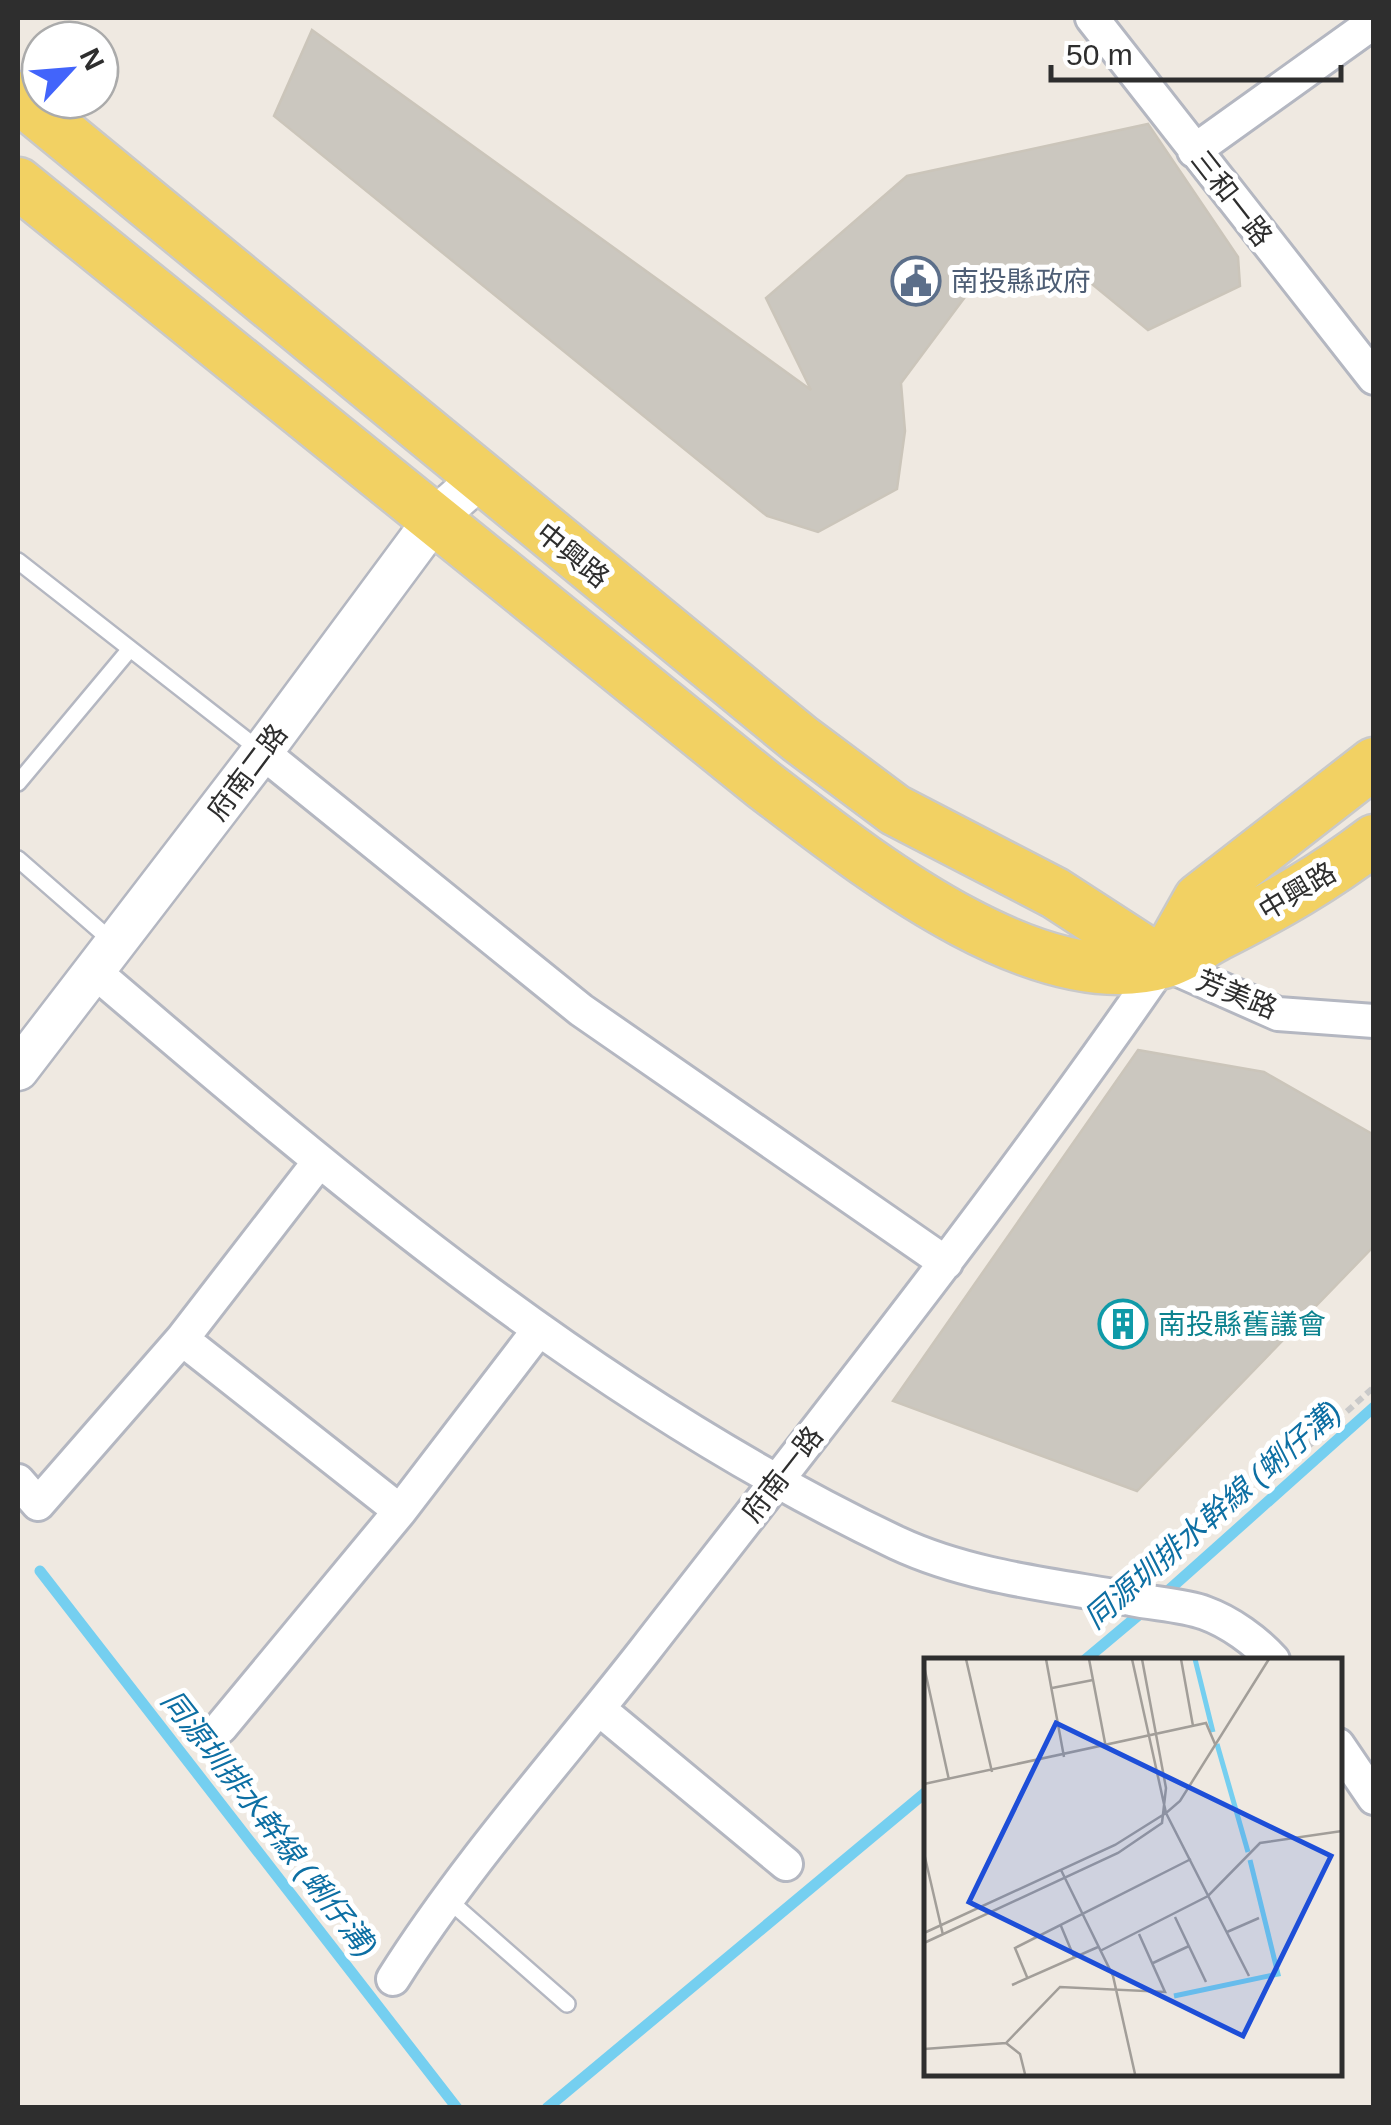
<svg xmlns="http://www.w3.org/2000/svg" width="1391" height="2125" font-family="Arial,'Noto Sans TC',sans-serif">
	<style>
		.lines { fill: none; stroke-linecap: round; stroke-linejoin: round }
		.stream { stroke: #75cff0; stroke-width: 11 }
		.building { fill: #cbc7bf; stroke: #cbc5ba; stroke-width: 2.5 }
		.service-casing { stroke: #b4b7c1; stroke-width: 20 }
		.minor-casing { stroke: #b4b7c1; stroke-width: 38 }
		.tertiary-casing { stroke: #b4b7c1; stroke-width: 45 }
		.primary-casing { stroke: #c9c9c9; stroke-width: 55 }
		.path { stroke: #c9c9c9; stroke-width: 6; stroke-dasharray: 8 5; stroke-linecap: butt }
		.service { stroke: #fff; stroke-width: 15 }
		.minor { stroke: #fff; stroke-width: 32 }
		.tertiary { stroke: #fff; stroke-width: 40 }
		.primary { stroke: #f2d163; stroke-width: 50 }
		.labels { text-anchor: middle; stroke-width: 10; stroke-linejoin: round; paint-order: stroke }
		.street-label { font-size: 28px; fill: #2e2e2e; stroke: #fff }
		.service-label { font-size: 28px; fill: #4e5e75; stroke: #fff; text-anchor: start }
		.culture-label { font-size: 28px; fill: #0d838f; stroke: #fff; text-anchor: start }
		.water-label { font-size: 30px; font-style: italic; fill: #0d6fa3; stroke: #fff }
		.inset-river { fill: none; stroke: #75cff0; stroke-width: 5 }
		.inset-road { fill: none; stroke: #a29e99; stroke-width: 2.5 }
		.view { fill: #1d4ed8; fill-opacity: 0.15; stroke: #1d4ed8; stroke-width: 5 }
		.inset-edge { fill: none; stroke: #2e2e2e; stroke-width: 5 }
	</style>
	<rect width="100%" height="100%" fill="#efe9e1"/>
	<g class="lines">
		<path class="stream" d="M 40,1571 L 457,2108
			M 1161,1597 L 1374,1407
			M 1085,1660 L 1147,1608
			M 547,2108 L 926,1792"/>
	</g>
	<path class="building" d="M 312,30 L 811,390 L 766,298 L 907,176 L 1148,124 L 1238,257 L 1240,286 L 1148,330 L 1081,275 L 968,293 L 901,383 L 905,431 L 897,489 L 818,532 L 767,516 L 274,116 Z
		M 1138,1050 L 1264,1072 L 1374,1135 L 1374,1246 L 1137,1491 L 893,1401 Z"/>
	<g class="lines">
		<g class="service-casing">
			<path id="service" d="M 18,561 L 262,752
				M 18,783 L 130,649
				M 18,859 L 113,942
				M 445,1897 L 567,2004"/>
		</g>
		<g class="minor-casing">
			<path id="minor" d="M 1092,18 L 1374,378
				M 1194,151 L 1374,22
				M 262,752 L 581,1010 L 946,1263
				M 95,972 C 345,1186 598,1401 897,1543 C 970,1577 1053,1585 1131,1599 C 1155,1604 1183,1605 1205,1613 C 1230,1622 1256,1641 1273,1660
				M 182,1339 L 400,1511
				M 18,1481 L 38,1504 L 182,1339 L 318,1163
				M 599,1709 L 786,1864
				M 221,1727 L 400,1511 L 537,1332
				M 1338,1745 L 1374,1798
				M 393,1979 C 467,1862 560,1759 645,1650 C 821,1424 1000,1199 1163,963 L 1278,1014 L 1374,1021"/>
		</g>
		<g class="tertiary-casing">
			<path id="tertiary" d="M 18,1070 L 262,752 L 436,517 L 479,479"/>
		</g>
		<g class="primary-casing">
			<path id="primary" d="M 18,97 L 800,739 L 895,810 L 1055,893 L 1163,963
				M 18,183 L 764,785 C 860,858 1035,1000 1163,963 C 1181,958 1201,944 1218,935 C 1275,906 1323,879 1374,840
				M 1163,963 L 1199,899 L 1374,763"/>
		</g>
		<path class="path" d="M 1231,1516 L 1374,1387"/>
		<use href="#service" class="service"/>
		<use href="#minor" class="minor"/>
		<use href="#tertiary" class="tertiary"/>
		<use href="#primary" class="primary"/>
	</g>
	<defs>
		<g id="civic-ring" transform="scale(2.5)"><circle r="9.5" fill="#fff" stroke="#5c6f8a" stroke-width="1.5"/><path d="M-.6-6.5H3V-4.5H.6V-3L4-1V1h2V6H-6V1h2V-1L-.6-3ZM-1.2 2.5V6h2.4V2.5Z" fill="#5c6f8a"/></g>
		<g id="building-ring" transform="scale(2.5)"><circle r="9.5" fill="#fff" stroke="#0f9aa8" stroke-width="1.5"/><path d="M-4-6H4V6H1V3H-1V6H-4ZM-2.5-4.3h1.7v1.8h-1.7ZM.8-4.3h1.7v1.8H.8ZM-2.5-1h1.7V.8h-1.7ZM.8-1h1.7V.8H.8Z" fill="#0f9aa8"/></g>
	</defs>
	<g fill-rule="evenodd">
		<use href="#civic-ring" x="916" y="281"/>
		<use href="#building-ring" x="1123" y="1324"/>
	</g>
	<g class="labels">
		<g class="street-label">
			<text transform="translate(1232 198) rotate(52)" y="10">三和一路</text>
			<text transform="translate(573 555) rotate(39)" y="10">中興路</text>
			<text transform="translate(247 772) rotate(-53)" y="10">府南二路</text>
			<text transform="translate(1297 891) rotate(-31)" y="10">中興路</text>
			<text transform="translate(1237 994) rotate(22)" y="10">芳美路</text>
			<text transform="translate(782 1474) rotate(-52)" y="10">府南一路</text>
		</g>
		<g class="service-label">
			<text x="951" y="291">南投縣政府</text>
		</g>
		<g class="culture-label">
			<text x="1158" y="1334">南投縣舊議會</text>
		</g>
		<g class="water-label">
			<text transform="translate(1213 1515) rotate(-41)" y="10">同源圳排水幹線 (蜊仔溝)</text>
			<text transform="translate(269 1824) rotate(52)" y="10">同源圳排水幹線 (蜊仔溝)</text>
		</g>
	</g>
	<g transform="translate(924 1658)">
		<rect width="418" height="418" fill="#efe9e1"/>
		<path class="inset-river" d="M 271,1 L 289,74M 293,86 L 324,194M 250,338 L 354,316 L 326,202"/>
		<path class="inset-road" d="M 42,1 L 68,114M 122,1 L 140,99M 165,1 L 182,90M 208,1 L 242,155M 257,1 L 269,68M 0,8 L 25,122M 128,30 L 169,22M 0,126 L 282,65 L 291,86M 0,195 L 19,277M 137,212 L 189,318 L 211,416M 251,259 L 282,324M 137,268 L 150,299M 303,274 L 335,260M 0,275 L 191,187 L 242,155M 0,285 L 194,195 L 238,165 L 242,130 L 218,1M 176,293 L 284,238 L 336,185 L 418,173M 229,305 L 265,288M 325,318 L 242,155 L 256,143 L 345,1M 103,319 L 91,290 L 267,201M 88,327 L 174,289M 82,385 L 96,396 L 101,416M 0,391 L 82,385 L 136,329 L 241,334 L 215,276"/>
		<path class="view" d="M 132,65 L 407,198 L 319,378 L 45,244 Z"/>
		<rect width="418" height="418" class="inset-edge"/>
	</g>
	<rect width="1391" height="2125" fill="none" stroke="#2e2e2e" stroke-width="40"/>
	<g transform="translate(70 70) rotate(64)"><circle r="48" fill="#ffffff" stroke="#ababab" stroke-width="2.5"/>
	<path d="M0-8L18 38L0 25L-18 38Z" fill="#4264fb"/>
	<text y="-15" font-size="28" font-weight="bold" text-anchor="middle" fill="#2e2e2e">N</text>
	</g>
	<path d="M1051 65v15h290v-15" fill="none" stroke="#2e2e2e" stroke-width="5"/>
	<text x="1066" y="65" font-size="30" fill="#2e2e2e" stroke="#ffffff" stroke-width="8" paint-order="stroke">50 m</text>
</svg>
